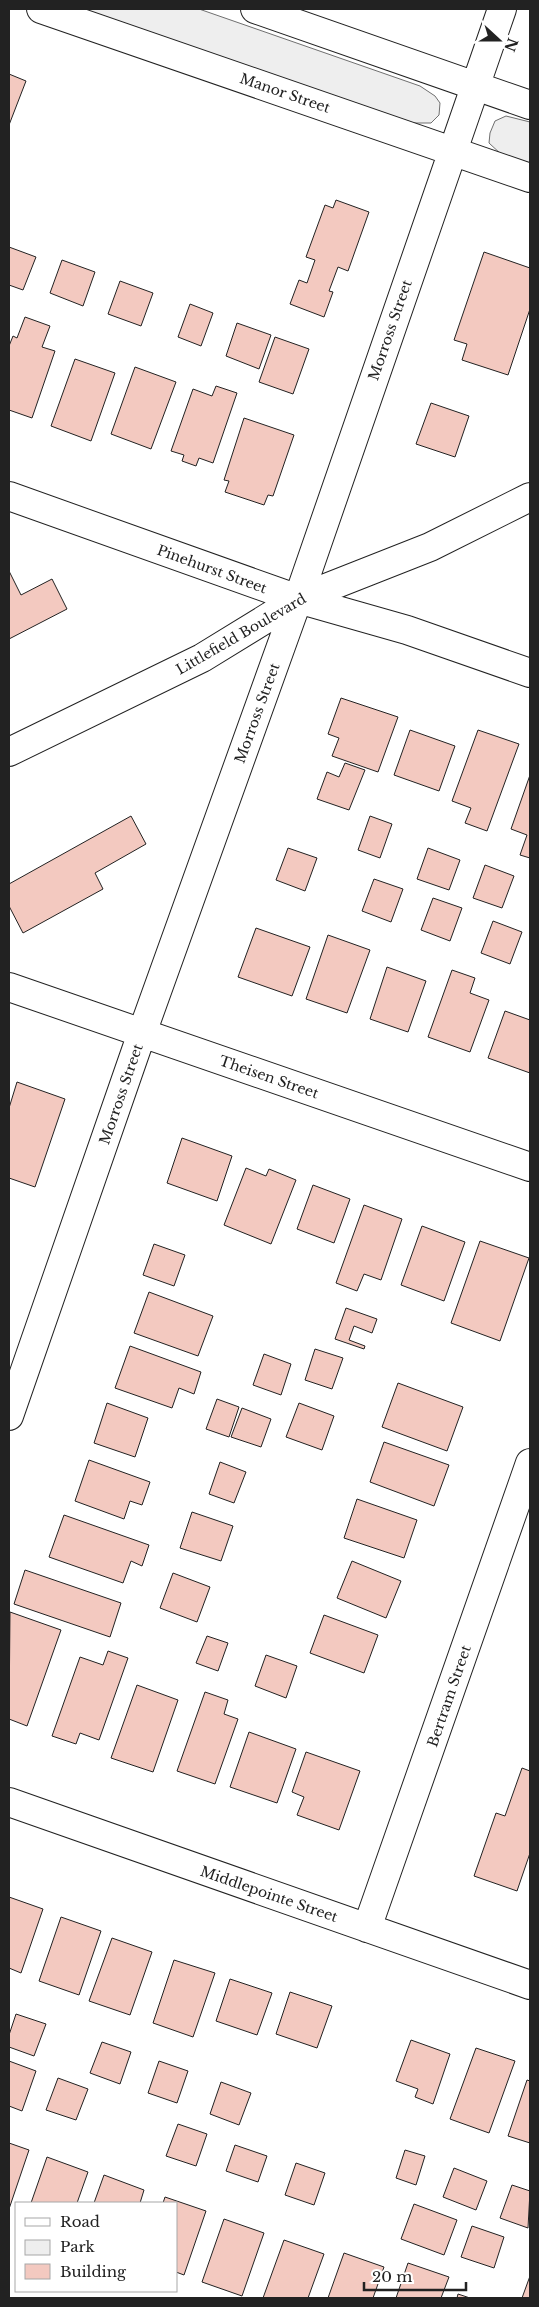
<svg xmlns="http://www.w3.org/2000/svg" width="539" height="2307" font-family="'Libre Baskerville',serif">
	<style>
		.green { fill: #eee; stroke: #6f6f6f }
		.building { fill: #f3c9c0; stroke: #222 }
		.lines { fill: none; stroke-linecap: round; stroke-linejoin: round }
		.minor-casing { stroke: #222; stroke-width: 30 }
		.minor { stroke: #fff; stroke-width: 28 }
		.labels { text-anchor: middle; stroke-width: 4; stroke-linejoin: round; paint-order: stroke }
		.street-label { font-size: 14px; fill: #222; stroke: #fff }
	</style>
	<rect width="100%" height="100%" fill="#fff"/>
	<path class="green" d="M 82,9 L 199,9 L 420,86 L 435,96 L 440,103 L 439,115 L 431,123 L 410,123 Z
		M 506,116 L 530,122 L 530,164 L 502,155 L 489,143 L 490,133 L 495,121 Z"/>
	<path class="building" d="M 9,74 L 26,81 L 9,125 Z
		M 336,200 L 369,212 L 348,271 L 338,267 L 329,291 L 333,292 L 324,317 L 290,304 L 299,280 L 307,283 L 315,260 L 306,257 L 325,205 L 333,208 Z
		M 9,247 L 36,257 L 23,290 L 9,285 Z
		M 484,252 L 530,268 L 530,309 L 508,375 L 462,360 L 467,344 L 454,340 Z
		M 62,260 L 95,272 L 83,306 L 50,293 Z
		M 120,281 L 153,293 L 141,326 L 108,314 Z
		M 190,304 L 213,313 L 201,346 L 178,337 Z
		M 25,317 L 50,326 L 42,347 L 55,351 L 32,418 L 9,410 L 9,346 L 13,336 L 17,338 Z
		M 237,323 L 271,335 L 259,369 L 226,356 Z
		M 275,337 L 309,349 L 293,394 L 259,382 Z
		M 75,359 L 115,373 L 91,441 L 51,426 Z
		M 135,367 L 176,382 L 151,449 L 111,434 Z
		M 216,386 L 237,393 L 213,463 L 199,458 L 196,466 L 182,461 L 184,455 L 171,451 L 193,389 L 212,396 Z
		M 431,403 L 469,416 L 455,457 L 416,444 Z
		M 244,418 L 294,435 L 273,496 L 268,495 L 264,505 L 225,492 L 229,481 L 224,480 Z
		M 9,571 L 21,595 L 52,579 L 67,609 L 9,639 Z
		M 341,698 L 398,717 L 378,772 L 332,756 L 339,738 L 328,734 Z
		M 410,730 L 455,746 L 439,791 L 394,775 Z
		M 478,730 L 519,744 L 487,831 L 465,823 L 471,808 L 452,801 Z
		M 345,763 L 365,770 L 349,810 L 317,799 L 327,772 L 339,777 Z
		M 530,775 L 530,858 L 520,855 L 527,835 L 511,829 Z
		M 131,816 L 146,844 L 95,873 L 103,889 L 23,933 L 9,906 L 9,884 Z
		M 370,816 L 392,824 L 380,858 L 358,850 Z
		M 288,848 L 317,858 L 305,891 L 276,880 Z
		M 428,848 L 460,860 L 449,890 L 417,879 Z
		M 485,865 L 514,876 L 502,908 L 473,898 Z
		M 374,879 L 403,889 L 391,922 L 362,911 Z
		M 433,898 L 462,908 L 450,941 L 421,930 Z
		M 493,921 L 522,932 L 510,964 L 481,953 Z
		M 256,928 L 310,947 L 292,996 L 238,977 Z
		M 328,935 L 370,950 L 347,1013 L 306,999 Z
		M 387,967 L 426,981 L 408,1032 L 370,1019 Z
		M 452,970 L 475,978 L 470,993 L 489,1000 L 470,1052 L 428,1037 Z
		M 505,1011 L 530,1020 L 530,1073 L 488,1058 Z
		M 17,1082 L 65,1099 L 35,1187 L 9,1178 L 9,1108 Z
		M 182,1138 L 232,1156 L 217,1201 L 167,1183 Z
		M 246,1168 L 266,1176 L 269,1169 L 296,1180 L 271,1244 L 224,1225 Z
		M 313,1185 L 350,1199 L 334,1243 L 297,1229 Z
		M 364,1205 L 402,1219 L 381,1280 L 364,1274 L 357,1291 L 336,1283 Z
		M 422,1226 L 465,1242 L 444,1301 L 401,1285 Z
		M 480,1241 L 529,1258 L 500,1341 L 451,1323 Z
		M 154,1244 L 185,1255 L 174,1286 L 143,1275 Z
		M 149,1292 L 213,1316 L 198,1356 L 134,1333 Z
		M 346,1308 L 377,1319 L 372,1333 L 354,1326 L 349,1340 L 365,1346 L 364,1349 L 335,1339 Z
		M 130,1346 L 201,1372 L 194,1394 L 179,1388 L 172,1408 L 115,1388 Z
		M 315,1349 L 343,1358 L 332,1389 L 305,1380 Z
		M 264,1354 L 291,1364 L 281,1395 L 253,1385 Z
		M 398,1383 L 463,1407 L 447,1451 L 382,1427 Z
		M 217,1399 L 239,1407 L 229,1437 L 206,1429 Z
		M 107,1403 L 148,1418 L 135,1457 L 94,1443 Z
		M 299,1403 L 334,1416 L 322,1450 L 286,1437 Z
		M 242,1408 L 271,1419 L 261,1447 L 231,1437 Z
		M 384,1442 L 449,1465 L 434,1506 L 370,1482 Z
		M 89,1460 L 150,1482 L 142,1505 L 130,1501 L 124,1519 L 75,1501 Z
		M 220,1462 L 246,1472 L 234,1503 L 209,1494 Z
		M 357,1499 L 417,1520 L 404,1558 L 344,1538 Z
		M 192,1512 L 233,1526 L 221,1561 L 180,1548 Z
		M 64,1515 L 149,1545 L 142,1566 L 131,1561 L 123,1583 L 49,1557 Z
		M 352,1561 L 401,1581 L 386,1618 L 337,1598 Z
		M 25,1570 L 121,1603 L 110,1637 L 14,1604 Z
		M 173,1573 L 210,1587 L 197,1622 L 160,1608 Z
		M 10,1612 L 61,1630 L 27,1726 L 9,1719 Z
		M 324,1615 L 378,1635 L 364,1673 L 310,1653 Z
		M 207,1636 L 228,1643 L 218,1671 L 196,1663 Z
		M 108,1651 L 128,1658 L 99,1740 L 80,1733 L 76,1744 L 52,1736 L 80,1657 L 103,1665 Z
		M 266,1655 L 297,1666 L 286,1698 L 255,1686 Z
		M 137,1685 L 178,1700 L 153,1772 L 111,1758 Z
		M 205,1692 L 228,1700 L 224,1714 L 238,1719 L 215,1784 L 177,1771 Z
		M 249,1732 L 296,1749 L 277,1803 L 230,1787 Z
		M 306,1752 L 360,1771 L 339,1830 L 297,1815 L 304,1797 L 292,1792 Z
		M 522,1768 L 530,1771 L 530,1853 L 517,1891 L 474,1876 L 496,1813 L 505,1816 Z
		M 9,1897 L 43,1909 L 21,1973 L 9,1968 Z
		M 61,1917 L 101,1931 L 79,1995 L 39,1981 Z
		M 112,1938 L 152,1952 L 130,2015 L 89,2001 Z
		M 174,1960 L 215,1973 L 193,2037 L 153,2023 Z
		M 230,1979 L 272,1993 L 257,2035 L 216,2021 Z
		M 290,1992 L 332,2006 L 317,2048 L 276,2034 Z
		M 16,2014 L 46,2024 L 34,2056 L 9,2047 L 9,2035 Z
		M 411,2040 L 450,2054 L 433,2104 L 415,2097 L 418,2089 L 396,2081 Z
		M 102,2042 L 131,2052 L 120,2084 L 90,2073 Z
		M 476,2048 L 515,2061 L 489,2133 L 450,2119 Z
		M 9,2061 L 36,2071 L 22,2111 L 9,2106 Z
		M 159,2061 L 188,2071 L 177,2103 L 148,2093 Z
		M 58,2078 L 88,2089 L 76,2120 L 46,2110 Z
		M 527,2080 L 530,2081 L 530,2143 L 508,2136 Z
		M 221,2082 L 251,2093 L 239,2125 L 210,2114 Z
		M 178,2124 L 207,2134 L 196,2166 L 166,2156 Z
		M 9,2143 L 29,2150 L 9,2209 Z
		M 235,2145 L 267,2156 L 258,2182 L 226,2171 Z
		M 405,2150 L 425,2156 L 416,2185 L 396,2178 Z
		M 47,2157 L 88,2172 L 77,2203 L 31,2203 Z
		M 296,2163 L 325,2173 L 314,2205 L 285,2195 Z
		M 454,2168 L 487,2181 L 476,2210 L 443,2197 Z
		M 104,2175 L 144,2190 L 140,2203 L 94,2203 Z
		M 512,2185 L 530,2191 L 528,2228 L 500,2218 Z
		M 165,2197 L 206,2211 L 184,2275 L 176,2272 L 176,2203 L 163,2203 Z
		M 414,2204 L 457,2220 L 444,2255 L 401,2239 Z
		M 224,2219 L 264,2233 L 242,2296 L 202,2282 Z
		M 472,2226 L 504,2237 L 494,2268 L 461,2257 Z
		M 284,2240 L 324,2254 L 308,2298 L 263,2298 Z
		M 344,2253 L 384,2267 L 373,2298 L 328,2298 Z
		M 408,2263 L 449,2277 L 441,2298 L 396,2298 Z
		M 530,2276 L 530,2298 L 522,2298 Z
		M 458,2294 L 470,2298 L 457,2298 Z"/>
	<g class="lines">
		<g class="minor-casing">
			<path id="minor" d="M 41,9 L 530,178
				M 255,9 L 530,105
				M 9,496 L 298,599 L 407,630 L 530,673
				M 9,752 L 202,658 L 298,599 L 430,547 L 530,497
				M 9,987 L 530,1167
				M 9,1416 L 142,1033 L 298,599 L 502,9
				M 9,1802 L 530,1985
				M 367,1928 L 530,1463"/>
		</g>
		<use href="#minor" class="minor"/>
	</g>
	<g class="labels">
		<g class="street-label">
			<text transform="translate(285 93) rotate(19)" y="5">Manor Street</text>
			<text transform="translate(390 330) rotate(-71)" y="5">Morross Street</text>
			<text transform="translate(212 569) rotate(20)" y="5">Pinehurst Street</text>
			<text transform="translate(241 634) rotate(-30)" y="5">Littlefield Boulevard</text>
			<text transform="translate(257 713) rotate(-70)" y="5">Morross Street</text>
			<text transform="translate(269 1077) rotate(19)" y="5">Theisen Street</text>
			<text transform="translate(121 1094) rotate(-71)" y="5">Morross Street</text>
			<text transform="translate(449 1696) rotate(-71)" y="5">Bertram Street</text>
			<text transform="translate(269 1894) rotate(19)" y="5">Middlepointe Street</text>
		</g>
	</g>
	<rect width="539" height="2307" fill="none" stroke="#222222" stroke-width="20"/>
	<rect x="15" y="2202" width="162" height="90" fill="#ffffff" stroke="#a7a7a7"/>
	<rect x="25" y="2218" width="25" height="8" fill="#ffffff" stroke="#a7a7a7"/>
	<text x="60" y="2227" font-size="15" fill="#222222">Road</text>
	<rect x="25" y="2240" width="25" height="15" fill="#eeeeee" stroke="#a7a7a7"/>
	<text x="60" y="2252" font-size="15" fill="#222222">Park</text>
	<rect x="25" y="2264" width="25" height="15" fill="#f3c9c0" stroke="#a7a7a7"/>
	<text x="60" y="2277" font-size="15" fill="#222222">Building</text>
	<g transform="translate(499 40) rotate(111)" stroke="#ffffff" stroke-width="4" paint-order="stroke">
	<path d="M0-4L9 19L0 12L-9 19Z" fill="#222222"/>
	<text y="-8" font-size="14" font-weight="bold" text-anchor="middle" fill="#222222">N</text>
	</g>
	<path d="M364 2282v8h102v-8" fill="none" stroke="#222222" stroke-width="2.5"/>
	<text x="372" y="2282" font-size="15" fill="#222222" stroke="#ffffff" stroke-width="4" paint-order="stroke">20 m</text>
</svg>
